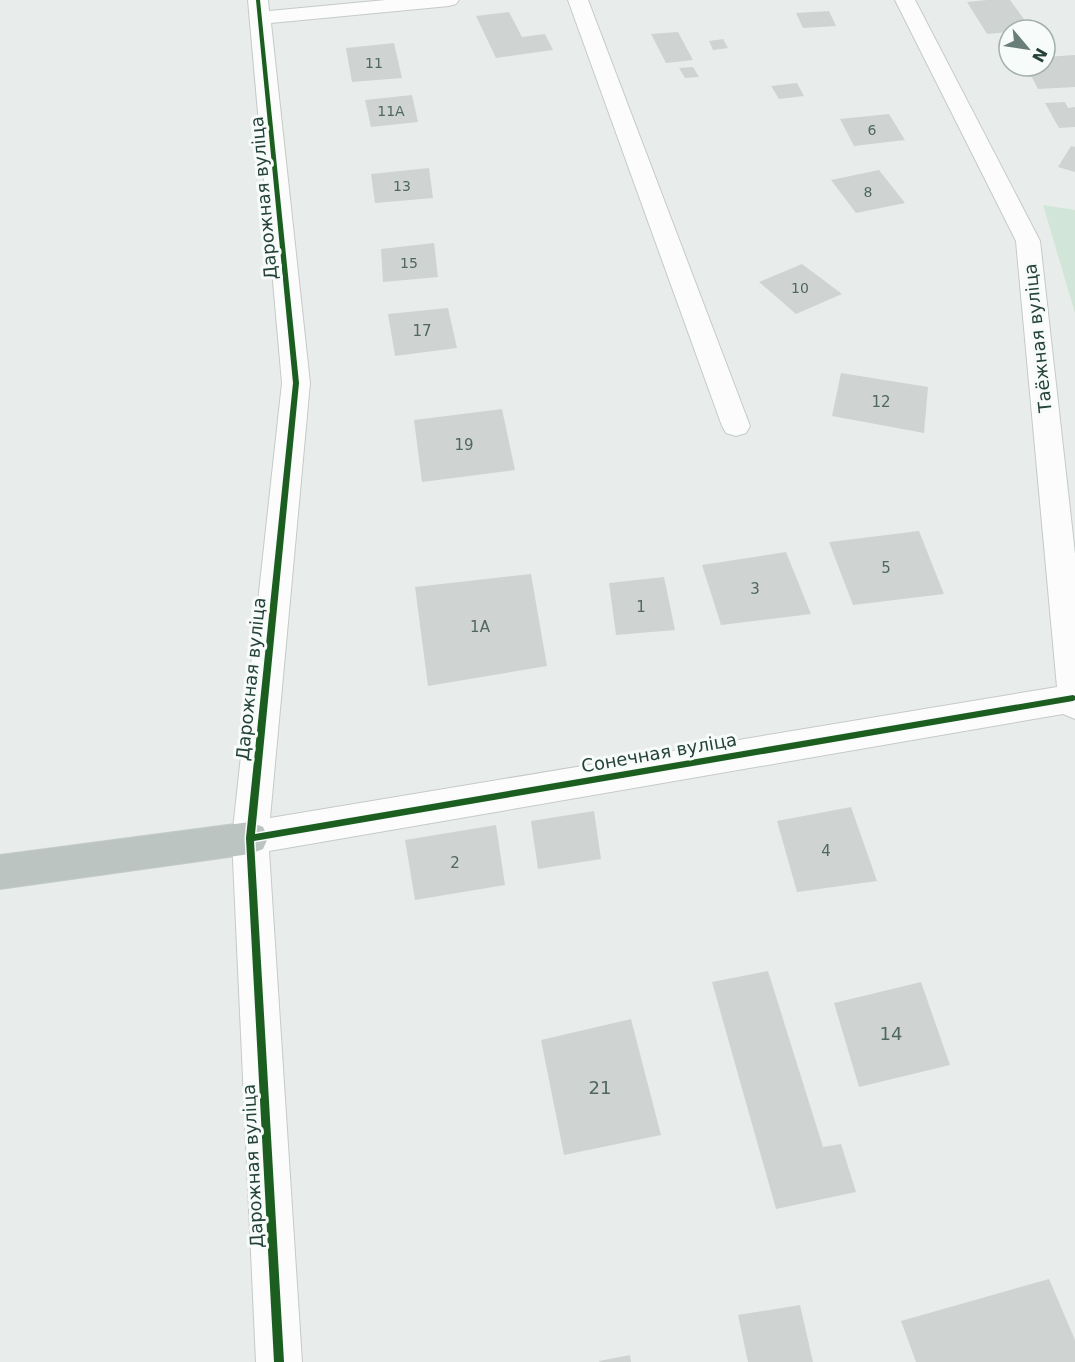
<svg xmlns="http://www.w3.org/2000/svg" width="1075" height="1362" font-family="'DejaVu Sans',sans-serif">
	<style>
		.green { fill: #d1e6d8 }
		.building { fill: #cfd4d2 }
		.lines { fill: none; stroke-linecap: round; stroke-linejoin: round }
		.minor-casing { stroke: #c5cac8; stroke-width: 2 }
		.highway-casing { stroke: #c3ccc9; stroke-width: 2 }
		.minor { fill: #fcfcfc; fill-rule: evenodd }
		.highway { fill: #bcc4c2; fill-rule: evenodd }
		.cycleway-casing { stroke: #f7fbf9; stroke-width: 3 }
		.cycleway { fill: #1b5e20; fill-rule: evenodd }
		.labels { text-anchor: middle; stroke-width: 6; stroke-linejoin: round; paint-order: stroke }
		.far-number-label { font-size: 14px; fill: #506761 }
		.number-label { font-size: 15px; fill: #506761 }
		.street-label { font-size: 18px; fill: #24423a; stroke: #f7fbf9 }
		.near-number-label { font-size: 18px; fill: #506761 }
	</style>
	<rect width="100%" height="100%" fill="#e8edeb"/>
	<path class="green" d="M 1043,205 L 1075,210 L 1075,313 Z"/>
	<path class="building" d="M 987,0 L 1010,0 L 1032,30 L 1009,30 L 1009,32 L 987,34 L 967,2 Z
		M 829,11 L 836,26 L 803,28 L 796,13 Z
		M 509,12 L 522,37 L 545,34 L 553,50 L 496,58 L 476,16 Z
		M 678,32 L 693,60 L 666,63 L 651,34 Z
		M 723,39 L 728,48 L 713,50 L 709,41 Z
		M 394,43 L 402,78 L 352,82 L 346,48 Z
		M 1075,55 L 1075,87 L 1038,89 L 1026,66 L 1045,66 L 1045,57 Z
		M 693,67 L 699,77 L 685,78 L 679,68 Z
		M 797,83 L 804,96 L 779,99 L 771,86 Z
		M 412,95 L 418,122 L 371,127 L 365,100 Z
		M 1065,102 L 1068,108 L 1075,107 L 1075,127 L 1059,128 L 1045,103 Z
		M 889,114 L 905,140 L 854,146 L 840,119 Z
		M 1071,146 L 1075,147 L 1075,172 L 1058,167 Z
		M 429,168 L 433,198 L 375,203 L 371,174 Z
		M 879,170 L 905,203 L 856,213 L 831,180 Z
		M 434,243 L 438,277 L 383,282 L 381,249 Z
		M 802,264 L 842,294 L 796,314 L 759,282 Z
		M 448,308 L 457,348 L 395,356 L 388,314 Z
		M 841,373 L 928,387 L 924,433 L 832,416 Z
		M 502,409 L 515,470 L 422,482 L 414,420 Z
		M 919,531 L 944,594 L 853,605 L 829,542 Z
		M 786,552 L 811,614 L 721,625 L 702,565 Z
		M 531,574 L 547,666 L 428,686 L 415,587 Z
		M 664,577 L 675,630 L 616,635 L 609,583 Z
		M 851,807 L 877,881 L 797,892 L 777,821 Z
		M 594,811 L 601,859 L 538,869 L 531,821 Z
		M 496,825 L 505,885 L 415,900 L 405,840 Z
		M 768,971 L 823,1147 L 841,1144 L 856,1192 L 776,1209 L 712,982 Z
		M 921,982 L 950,1065 L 859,1087 L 834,1003 Z
		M 631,1019 L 661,1135 L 564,1155 L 541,1040 Z
		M 1049,1279 L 1075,1340 L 1075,1362 L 916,1362 L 901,1321 Z
		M 800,1305 L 813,1362 L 748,1362 L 738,1315 Z
		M 630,1355 L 631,1362 L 600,1362 L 599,1361 Z"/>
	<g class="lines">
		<g class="minor-casing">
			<path id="minor" d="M 248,0 L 268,0 L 269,11 L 386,0 L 459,0 L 456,4 L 449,6 L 271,23 L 310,383 L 270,818 L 1057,687 L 1016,241 L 895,0 L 915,0 L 1040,241 L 1075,554 L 1075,719 L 1063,714 L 269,851 L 302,1362 L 256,1362 L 232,838 L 282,383 Z
				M 568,0 L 588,0 L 750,426 L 746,433 L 736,436 L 726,433 L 722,426 Z"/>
		</g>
		<g class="highway-casing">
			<path id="highway" d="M 250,822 L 263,827 L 268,838 L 263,849 L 250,854 L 0,889 L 0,855 Z"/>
		</g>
		<use href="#minor" class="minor"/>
		<use href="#highway" class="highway"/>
		<g class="cycleway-casing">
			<path id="cycleway" d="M 256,0 L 260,0 L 299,383 L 255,834 L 1073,695 L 1075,696 L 1075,700 L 1073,701 L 254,841 L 284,1362 L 274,1362 L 246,838 L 293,383 Z"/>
		</g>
		<use href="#cycleway" class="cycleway"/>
	</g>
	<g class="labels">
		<g class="far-number-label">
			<text x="374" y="68">11</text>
			<text x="391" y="116">11А</text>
			<text x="872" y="135">6</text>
			<text x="402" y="191">13</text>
			<text x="868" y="197">8</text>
			<text x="409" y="268">15</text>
			<text x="800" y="293">10</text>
		</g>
		<g class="number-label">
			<text x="422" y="336">17</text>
			<text x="881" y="407">12</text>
			<text x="464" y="450">19</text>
			<text x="886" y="573">5</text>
			<text x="755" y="594">3</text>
			<text x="641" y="612">1</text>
			<text x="480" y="632">1А</text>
			<text x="826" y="856">4</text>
			<text x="455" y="868">2</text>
		</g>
		<g class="street-label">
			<text transform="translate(264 198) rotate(-95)" y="6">Дарожная вуліца</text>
			<text transform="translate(1038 338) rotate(-96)" y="6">Таёжная вуліца</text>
			<text transform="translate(251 679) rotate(-84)" y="6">Дарожная вуліца</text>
			<text transform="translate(659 753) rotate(-10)" y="6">Сонечная вуліца</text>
			<text transform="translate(253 1166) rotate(-93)" y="6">Дарожная вуліца</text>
		</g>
		<g class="near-number-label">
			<text x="891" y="1040">14</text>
			<text x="600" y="1094">21</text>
		</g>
	</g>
	<g transform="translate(1027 48) rotate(119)"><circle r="28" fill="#f7fbf9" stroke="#a3b1ad" stroke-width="1.5"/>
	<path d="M0-4.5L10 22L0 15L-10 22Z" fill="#697e78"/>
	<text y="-9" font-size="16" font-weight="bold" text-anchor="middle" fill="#24423a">N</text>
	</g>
</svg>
